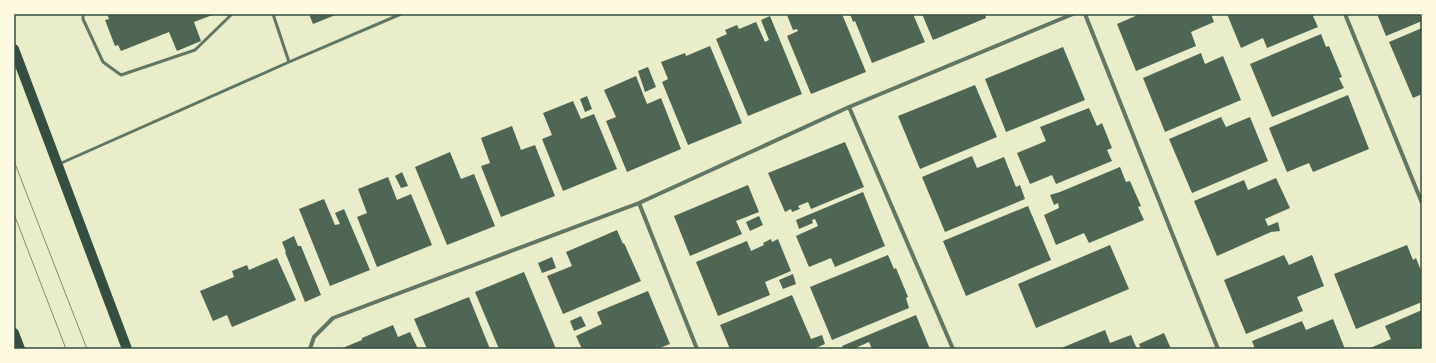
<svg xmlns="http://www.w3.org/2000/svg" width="1436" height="363" font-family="'Roboto Condensed',sans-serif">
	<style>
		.building { fill: #4f6655 }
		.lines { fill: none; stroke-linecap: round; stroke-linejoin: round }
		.service { stroke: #617663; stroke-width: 3 }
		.minor { stroke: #617663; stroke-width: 4 }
		.primary { stroke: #344e41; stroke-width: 10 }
		.tram { stroke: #7c8e77; stroke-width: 1 }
		.neatline { fill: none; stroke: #344e41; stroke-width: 1.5 }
	</style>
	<rect width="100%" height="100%" fill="#e9edc9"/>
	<path class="building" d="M 107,14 L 215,14 L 194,22 L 201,41 L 177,51 L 169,32 L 121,51 L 118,45 L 115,46 L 105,20 L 109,19 Z
		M 309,14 L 338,14 L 313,24 Z
		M 788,14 L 842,14 L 866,72 L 811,94 L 787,36 L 798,31 L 797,29 L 793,30 L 787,15 Z
		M 850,14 L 913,14 L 925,42 L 872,63 L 855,21 L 853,22 Z
		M 922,14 L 985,14 L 986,18 L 933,40 Z
		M 1140,14 L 1211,14 L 1214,22 L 1191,32 L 1196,46 L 1136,71 L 1117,24 Z
		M 1227,14 L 1314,14 L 1315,15 L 1313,16 L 1318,27 L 1267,48 L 1263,38 L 1241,48 Z
		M 1377,14 L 1422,14 L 1422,21 L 1386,36 Z
		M 770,16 L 802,94 L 748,116 L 716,39 L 727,34 L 725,30 L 737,25 L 739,29 L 756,22 L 765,42 L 769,40 L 761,20 Z
		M 1422,28 L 1422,94 L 1413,98 L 1389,42 Z
		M 1321,34 L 1326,47 L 1329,46 L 1342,77 L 1339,78 L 1344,88 L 1272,117 L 1250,64 Z
		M 710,46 L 742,123 L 688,145 L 662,82 L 668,79 L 661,62 L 685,53 L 686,56 Z
		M 1063,47 L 1085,100 L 1006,132 L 985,79 Z
		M 1201,53 L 1205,64 L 1223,56 L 1241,100 L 1165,132 L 1143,78 Z
		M 648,67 L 656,87 L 645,92 L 638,71 Z
		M 636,76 L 647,104 L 661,98 L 681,149 L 627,172 L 606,121 L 616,117 L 604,90 Z
		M 975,85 L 997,137 L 920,169 L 898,116 Z
		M 1348,95 L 1369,149 L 1313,172 L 1309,163 L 1287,172 L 1269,128 Z
		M 587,96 L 592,109 L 585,112 L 580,99 Z
		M 573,101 L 581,119 L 594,114 L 617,169 L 563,191 L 542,139 L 552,135 L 543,113 Z
		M 1089,108 L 1097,126 L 1102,123 L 1112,148 L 1107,150 L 1112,161 L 1056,184 L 1052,175 L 1030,184 L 1017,153 L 1046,141 L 1040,127 Z
		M 1221,117 L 1226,127 L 1250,117 L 1268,161 L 1192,193 L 1169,139 Z
		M 512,126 L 521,150 L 535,145 L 555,196 L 501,217 L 481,166 L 490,163 L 481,138 Z
		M 845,142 L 864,187 L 811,209 L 808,202 L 798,206 L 800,209 L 792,212 L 791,209 L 785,212 L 768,173 Z
		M 450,152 L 461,179 L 474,174 L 495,226 L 447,245 L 415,167 Z
		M 972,156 L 977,168 L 1004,157 L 1016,187 L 1020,185 L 1025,199 L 945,232 L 922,177 Z
		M 1120,167 L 1126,182 L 1130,181 L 1141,206 L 1138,207 L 1144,220 L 1089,243 L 1084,233 L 1056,245 L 1044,215 L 1059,208 L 1058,203 L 1054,205 L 1050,195 L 1060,192 Z
		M 402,172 L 408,186 L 401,188 L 395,176 Z
		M 388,177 L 397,200 L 411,194 L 432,245 L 377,267 L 357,217 L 367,213 L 358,189 Z
		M 1276,178 L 1290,208 L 1265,219 L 1268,226 L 1278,222 L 1280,231 L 1271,232 L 1217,256 L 1194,201 L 1244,180 L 1248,190 Z
		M 748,185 L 759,212 L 736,221 L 742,234 L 690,256 L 674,216 Z
		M 863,192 L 885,246 L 835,267 L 831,258 L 809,267 L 796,236 L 818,226 L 815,219 L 812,220 L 813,223 L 799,229 L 796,220 Z
		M 324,199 L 335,225 L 340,224 L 335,213 L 344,209 L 370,270 L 330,286 L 299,209 Z
		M 1028,206 L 1051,260 L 966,296 L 943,241 Z
		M 759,216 L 763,225 L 750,231 L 746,222 Z
		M 617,230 L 623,244 L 624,243 L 641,281 L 563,314 L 547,276 L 572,266 L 566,252 Z
		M 294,236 L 298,246 L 301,246 L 321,295 L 305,302 L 285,252 L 286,252 L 282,242 Z
		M 771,239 L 772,242 L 778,239 L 791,271 L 765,282 L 770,295 L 718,316 L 696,262 L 747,241 L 751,251 L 764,245 L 763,243 Z
		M 1110,245 L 1129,289 L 1036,328 L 1018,284 Z
		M 1407,245 L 1413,260 L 1416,258 L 1422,273 L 1422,302 L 1356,329 L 1334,274 Z
		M 888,255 L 894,269 L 896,268 L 908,297 L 906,298 L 909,308 L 832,340 L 810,287 Z
		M 1284,255 L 1289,265 L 1312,255 L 1324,286 L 1297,297 L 1303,311 L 1246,334 L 1224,280 Z
		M 552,257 L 556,268 L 542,273 L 538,263 Z
		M 277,258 L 296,300 L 232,327 L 227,315 L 213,321 L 200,291 L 234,277 L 232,271 L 247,265 L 249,270 Z
		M 524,272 L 556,349 L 499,349 L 475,292 Z
		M 793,274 L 796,284 L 783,289 L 779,280 Z
		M 648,291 L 670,344 L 657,349 L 582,349 L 576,336 L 602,324 L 597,312 Z
		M 792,295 L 811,339 L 822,335 L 825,344 L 814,349 L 730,349 L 720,325 Z
		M 469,297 L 490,349 L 427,349 L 414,319 Z
		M 1422,310 L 1422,349 L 1368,349 L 1391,339 L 1385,326 Z
		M 916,315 L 930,349 L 872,349 L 869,342 L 853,349 L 843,349 L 842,346 Z
		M 581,316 L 586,326 L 574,331 L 570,321 Z
		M 1333,319 L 1345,349 L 1255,349 L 1252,341 L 1302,321 L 1306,330 Z
		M 393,325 L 398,337 L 410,332 L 418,349 L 340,349 L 362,340 L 362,338 Z
		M 1105,330 L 1110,343 L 1131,335 L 1137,349 L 1059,349 Z
		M 1164,333 L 1171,349 L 1141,349 L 1139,344 Z"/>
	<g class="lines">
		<path class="service" d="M 83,14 L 83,19 L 103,62 L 121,75 L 195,50 L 232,14
			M 273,14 L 289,62
			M 59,164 L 289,62 L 401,14"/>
		<path class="minor" d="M 1085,14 L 1218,349
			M 1345,14 L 1422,203
			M 849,107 L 953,349
			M 639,203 L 697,349
			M 310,349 L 314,337 L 333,318 L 639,203 L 849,107 L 1073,14"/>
		<path class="primary" d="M 14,49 L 127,349
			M 14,333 L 20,349"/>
		<path class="tram" d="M 14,161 L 87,349
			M 14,214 L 66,349"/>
	</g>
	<rect width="1436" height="363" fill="none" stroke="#fefae0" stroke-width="30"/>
	<rect x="15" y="15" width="1406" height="333" class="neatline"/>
</svg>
